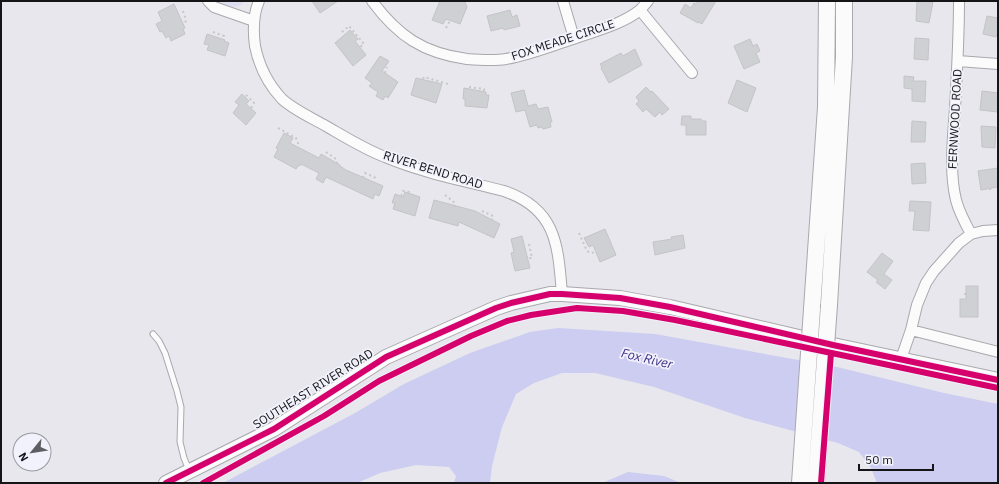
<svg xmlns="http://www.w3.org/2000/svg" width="999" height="484" font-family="'IBM Plex Sans',sans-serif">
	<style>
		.green { fill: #ddddf1 }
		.water { fill: #cccdf0 }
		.building { fill: #cfd0d4; stroke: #c4c4c8 }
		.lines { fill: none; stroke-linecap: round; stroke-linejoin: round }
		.lane-casing { stroke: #a8a8ad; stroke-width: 7 }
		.street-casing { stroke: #a8a8ad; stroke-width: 12 }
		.secondary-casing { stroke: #a8a8ad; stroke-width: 16 }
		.primary-casing { stroke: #a8a8ad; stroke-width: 18 }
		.path { stroke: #c7c7c8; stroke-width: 2; stroke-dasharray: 2 3; stroke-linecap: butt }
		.lane { stroke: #fbfbfc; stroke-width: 5 }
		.street { stroke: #fbfbfc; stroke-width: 10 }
		.secondary { stroke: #fbfbfc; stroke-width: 14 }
		.primary { stroke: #fbfbfc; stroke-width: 16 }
		.primary-bridge-casing { stroke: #a8a8ad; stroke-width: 18; stroke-linecap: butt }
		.primary-bridge { stroke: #fbfbfc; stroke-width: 16 }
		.cycleway-casing { stroke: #f2f2fc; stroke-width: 8 }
		.cycleway { stroke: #d6006c; stroke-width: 6 }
		.labels { text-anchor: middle; stroke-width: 3.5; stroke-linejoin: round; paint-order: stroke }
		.street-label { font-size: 12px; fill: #151518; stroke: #f2f2fc }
		.water-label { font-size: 13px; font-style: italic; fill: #3c2e87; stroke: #f2f2fc }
	</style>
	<rect width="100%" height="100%" fill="#e7e7ed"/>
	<path class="green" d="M 215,1 L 244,1 L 244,2 L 241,5 L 234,7 Z"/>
	<path class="water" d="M 558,328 L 655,334 L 837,367 L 944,393 L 998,404 L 998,483 L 877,483 L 871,468 L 859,452 L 838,443 L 745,418 L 654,387 L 595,373 L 562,373 L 534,383 L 516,394 L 502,427 L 492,466 L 490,483 L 454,483 L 456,476 L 449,467 L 416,465 L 380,473 L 357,483 L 223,483 L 355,413 L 404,384 L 470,353 L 530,332 Z
		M 628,472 L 664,476 L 681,483 L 602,483 Z"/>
	<path class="building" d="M 312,1 L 338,1 L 320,13 Z
		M 440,1 L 461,1 L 465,2 L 467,7 L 460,24 L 446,19 L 443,24 L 432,20 Z
		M 698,1 L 716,1 L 702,24 L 698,22 L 698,23 L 680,13 L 685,4 L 691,8 L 694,3 L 696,4 Z
		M 917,1 L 933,2 L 929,23 L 916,21 Z
		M 174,4 L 185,28 L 183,29 L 185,34 L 171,41 L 169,36 L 166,38 L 162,31 L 160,32 L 156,24 L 162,21 L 158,12 Z
		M 510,10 L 512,17 L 517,15 L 520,26 L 504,30 L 503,28 L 491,31 L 487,16 Z
		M 987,16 L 998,18 L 998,34 L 997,34 L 996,37 L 983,34 Z
		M 350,30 L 358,39 L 355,41 L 366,55 L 353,66 L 335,43 Z
		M 207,34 L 225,40 L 224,41 L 229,43 L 225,56 L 207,50 L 209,45 L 204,44 Z
		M 915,38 L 929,39 L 928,60 L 914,59 Z
		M 750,39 L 753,46 L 757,44 L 760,51 L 756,53 L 760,62 L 744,69 L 734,46 Z
		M 635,49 L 642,65 L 609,83 L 601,68 L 602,67 L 600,64 L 621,53 L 623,56 Z
		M 380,56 L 389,61 L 382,71 L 398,82 L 388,98 L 385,96 L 383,100 L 376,96 L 378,92 L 369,86 L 372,83 L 365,78 Z
		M 904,76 L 914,77 L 913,81 L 926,81 L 925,102 L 912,101 L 912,89 L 904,88 Z
		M 416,78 L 442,84 L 436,103 L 411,95 Z
		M 737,80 L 756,88 L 747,112 L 728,103 Z
		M 646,87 L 651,92 L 652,91 L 669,109 L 662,115 L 660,112 L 655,117 L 646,109 L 643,112 L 636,104 L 639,101 L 636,97 Z
		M 464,88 L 486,92 L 486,95 L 489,95 L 487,108 L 465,106 L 465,99 L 463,99 Z
		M 524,90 L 528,106 L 536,104 L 538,109 L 548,107 L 552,122 L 550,122 L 551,127 L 543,129 L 542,127 L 538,128 L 537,125 L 530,127 L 525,110 L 516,112 L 511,93 Z
		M 982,91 L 998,93 L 998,112 L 980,110 Z
		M 242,94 L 249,101 L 246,104 L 256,113 L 246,125 L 233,113 L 239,105 L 235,102 Z
		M 682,116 L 691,116 L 691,119 L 701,119 L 702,121 L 706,121 L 706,135 L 686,135 L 686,125 L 681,125 Z
		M 912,121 L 926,122 L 925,142 L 911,142 Z
		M 981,126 L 996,127 L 995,148 L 982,147 Z
		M 284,133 L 293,138 L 290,143 L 319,158 L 321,154 L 340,165 L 340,166 L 346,170 L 383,186 L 379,196 L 375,194 L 373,199 L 326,177 L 323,183 L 316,179 L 319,173 L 301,164 L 300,166 L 299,165 L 296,169 L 274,157 L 278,149 L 276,148 Z
		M 925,163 L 926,183 L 912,184 L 911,164 Z
		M 998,168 L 998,187 L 981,190 L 978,171 Z
		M 405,192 L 420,197 L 415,216 L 393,209 L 395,203 L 392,203 L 395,194 L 403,197 Z
		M 434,200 L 475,211 L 500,224 L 494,238 L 459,222 L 458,226 L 429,218 Z
		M 910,201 L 931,202 L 929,231 L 913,230 L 915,211 L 909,211 Z
		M 605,229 L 616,255 L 600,262 L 593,245 L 589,247 L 584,238 Z
		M 683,235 L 685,248 L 655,255 L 653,242 L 672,239 L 671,237 Z
		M 522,236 L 530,268 L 515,271 L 511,253 L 514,252 L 511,239 Z
		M 882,253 L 893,261 L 884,274 L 892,280 L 885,289 L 876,282 L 878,280 L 867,272 Z
		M 966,286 L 978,286 L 978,317 L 960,317 L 960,299 L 966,299 Z"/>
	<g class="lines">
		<g class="lane-casing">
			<path id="lane" d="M 153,334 L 159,341 L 165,353 L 177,391 L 181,407 L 180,442 L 184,458 L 189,470"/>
		</g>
		<g class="street-casing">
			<path id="street" d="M 208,1 L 214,7 L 254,21
				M 259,1 C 253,15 253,31 255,46 C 259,66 268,84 282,99 C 294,110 312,118 326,126 C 345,137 364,149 385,157 C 423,173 465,181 504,191 C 557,209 558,246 562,294
				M 372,1 C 398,36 423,53 467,59 C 480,60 494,61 506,59 C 529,55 551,46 573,39 C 595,31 621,25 640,10 C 643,7 645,4 648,1
				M 563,1 L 574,38
				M 959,1 C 959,37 957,73 955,108 C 953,138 949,171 956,200 C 959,212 965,223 971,234
				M 640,10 L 692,73
				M 958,61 L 998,64
				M 911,330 L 998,352
				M 901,359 L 911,330 L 917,305 L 926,283 L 934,271 L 959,243 L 971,234 L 983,231 L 998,230"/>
		</g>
		<g class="secondary-casing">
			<path id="secondary" d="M 166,483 L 274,429 L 386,357 L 496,308 L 511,303 L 550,294 L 562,294 L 620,298 L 670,307 L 833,345 L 998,380"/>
		</g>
		<g class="primary-casing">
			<path id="primary" d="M 829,305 L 844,57 L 844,1
				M 812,309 L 826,107 L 827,1"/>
		</g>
		<path class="path" d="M 183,11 L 186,20 L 185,24 L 183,25
			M 446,28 L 451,19
			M 213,32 L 224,36 L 223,39
			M 342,32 L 349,26 L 364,44 L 360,47
			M 385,73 L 387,67
			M 423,79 L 424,77 L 448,84
			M 469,87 L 484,89 L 484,92
			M 246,95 L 254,103 L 251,108
			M 278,128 L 296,138 L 298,143 L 297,146
			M 326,152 L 336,159 L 337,163
			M 363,178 L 365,173 L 376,178
			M 990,188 L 991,193
			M 445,195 L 455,203 L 454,207
			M 401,196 L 403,191 L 410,192
			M 482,211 L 493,216 L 492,220
			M 579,233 L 587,251 L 591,253 L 596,252
			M 529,244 L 532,258 L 529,258
			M 965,293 L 966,298"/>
		<use href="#lane" class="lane"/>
		<use href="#street" class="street"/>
		<use href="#secondary" class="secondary"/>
		<use href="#primary" class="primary"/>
		<g class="primary-bridge-casing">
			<path id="primary-bridge" d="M 800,483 L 812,309
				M 816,483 L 829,305"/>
		</g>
		<use href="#primary-bridge" class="primary-bridge"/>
		<g class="cycleway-casing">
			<path id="cycleway" d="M 166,483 L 274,429 L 386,357 L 496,308 L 511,303 L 550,294 L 562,294 L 620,298 L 670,307 L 833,345 L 998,380
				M 203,483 L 324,416 L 379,381 L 471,336 L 507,321 L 531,315 L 577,308 L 623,311 L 675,320 L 998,388
				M 821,483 L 831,353"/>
		</g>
		<use href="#cycleway" class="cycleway"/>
	</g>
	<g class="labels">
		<g class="street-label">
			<text transform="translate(563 40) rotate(-18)" y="4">FOX MEADE CIRCLE</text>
			<text transform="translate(955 119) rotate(-87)" y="4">FERNWOOD ROAD</text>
			<text transform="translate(433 170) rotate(17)" y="4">RIVER BEND ROAD</text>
			<text transform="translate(313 389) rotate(-32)" y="4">SOUTHEAST RIVER ROAD</text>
		</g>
		<g class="water-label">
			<text transform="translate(647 358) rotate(13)" y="5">Fox River</text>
		</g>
	</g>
	<rect width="999" height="484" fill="none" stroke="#151518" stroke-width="4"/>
	<g transform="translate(32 452) rotate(240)"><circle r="19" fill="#f2f2fc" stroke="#9a9aa1"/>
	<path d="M0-3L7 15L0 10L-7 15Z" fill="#5e5e63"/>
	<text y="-6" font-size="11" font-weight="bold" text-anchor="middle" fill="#151518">N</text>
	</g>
	<path d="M859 464v6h74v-6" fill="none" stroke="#151518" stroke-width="2"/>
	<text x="865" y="464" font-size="12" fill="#151518" stroke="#f2f2fc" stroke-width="3" paint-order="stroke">50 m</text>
</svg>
